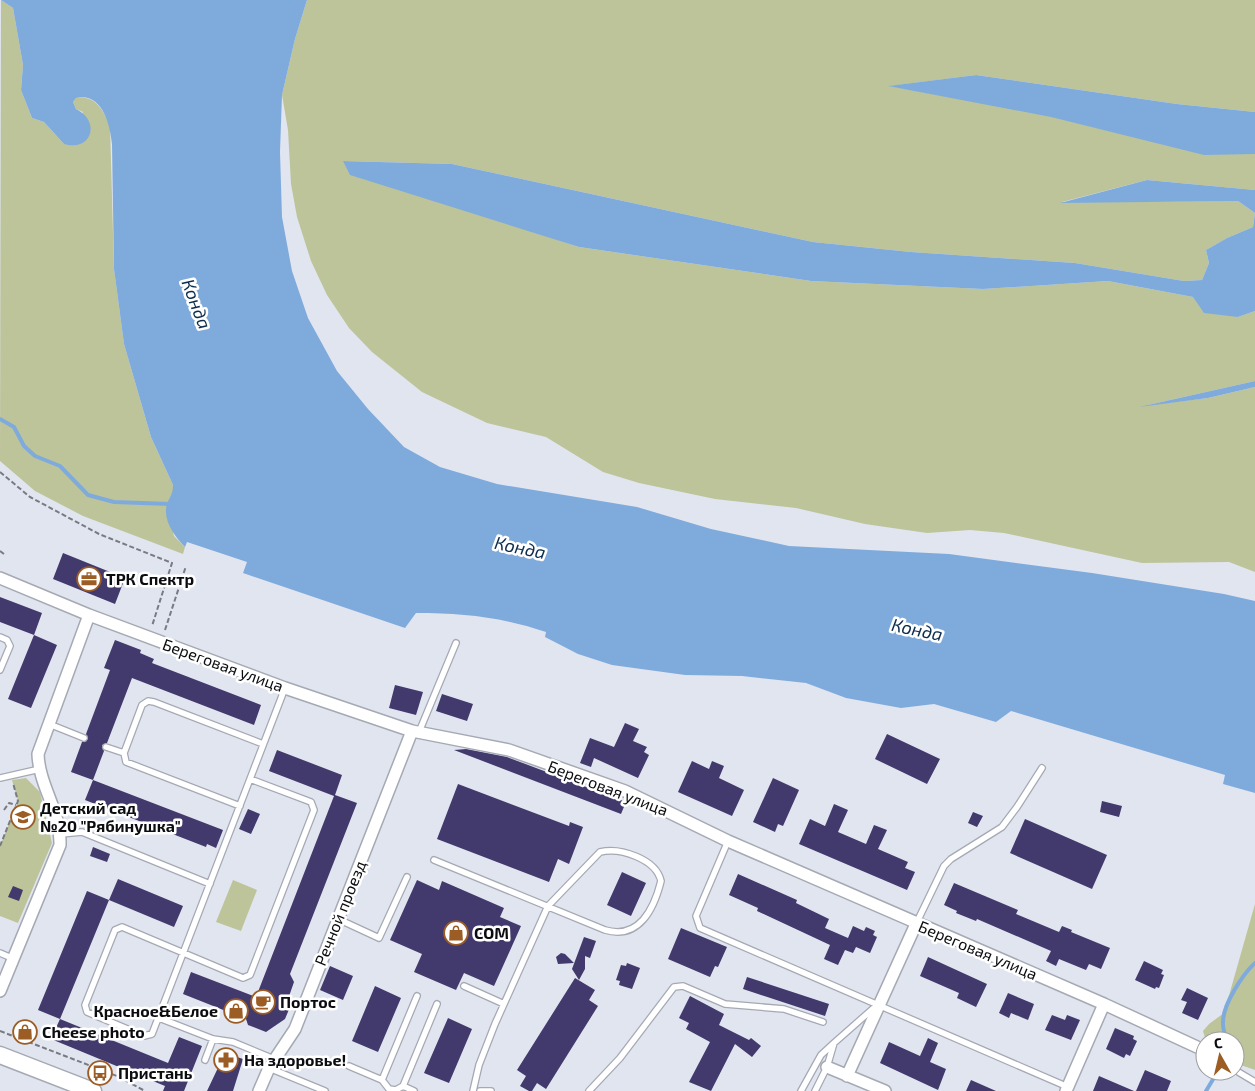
<svg xmlns="http://www.w3.org/2000/svg" width="1255" height="1091" font-family="'Exo 2',sans-serif">
	<style>
		.green { fill: #bdc49a }
		.water { fill: #7fabdc }
		.lines { fill: none; stroke-linecap: round; stroke-linejoin: round }
		.stream { stroke: #7fabdc; stroke-width: 4 }
		.building { fill: #42396c }
		.service-casing { stroke: #a5a9b3; stroke-width: 8 }
		.minor-casing { stroke: #a5a9b3; stroke-width: 14 }
		.secondary-casing { stroke: #a5a9b3; stroke-width: 19 }
		.path { stroke: #797b82; stroke-width: 2; stroke-dasharray: 5 2.5; stroke-linecap: butt }
		.service { stroke: #fff; stroke-width: 5.5 }
		.minor { stroke: #fff; stroke-width: 11 }
		.secondary { stroke: #fff; stroke-width: 16 }
		.labels { text-anchor: middle; stroke-width: 5; stroke-linejoin: round; paint-order: stroke }
		.poi-label { font-size: 16px; font-weight: bold; fill: #0b0c0f; stroke: #fff; text-anchor: start }
		.street-label { font-size: 16px; fill: #0b0c0f; stroke: #fff }
		.water-label { font-size: 18px; font-style: italic; fill: #0d2d4d; stroke: #fff }
	</style>
	<rect width="100%" height="100%" fill="#e1e5f0"/>
	<path class="green" d="M 1,0 L 13,8 L 23,65 L 21,90 L 32,118 L 44,122 L 64,144 L 83,112 L 76,109 L 73,102 L 76,98 C 95,94 103,110 110,125 L 114,269 L 124,344 L 151,437 L 173,485 L 173,493 L 167,505 L 174,536 L 185,547 L 183,554 L 83,516 L 35,491 L 0,461 Z
		M 307,0 L 1255,0 L 1255,112 L 1177,104 L 976,75 L 890,86 L 1255,154 L 1255,190 L 1147,180 L 1062,202 L 1238,201 L 1255,213 L 1253,227 L 1227,238 L 1206,250 L 1209,263 L 1202,280 L 1184,281 L 1075,263 L 911,252 L 813,242 L 452,164 L 344,161 L 476,213 L 579,247 L 811,281 L 983,289 L 1108,281 L 1193,297 L 1238,317 L 1255,311 L 1255,381 L 1148,405 L 1208,398 L 1255,387 L 1255,572 L 1229,562 L 1142,563 L 1004,533 L 970,530 L 927,533 L 865,524 L 796,508 L 715,499 L 639,483 L 603,472 L 546,437 L 487,423 L 422,392 L 372,352 L 349,328 L 327,295 L 311,261 L 297,217 L 291,184 L 288,130 L 282,95 L 295,39 Z
		M 26,778 L 40,792 L 52,843 L 18,923 L 0,916 L 0,846 L 18,801 L 12,780 Z
		M 233,880 L 257,890 L 241,931 L 216,922 Z
		M 1255,904 L 1255,1070 L 1235,1063 L 1235,1041 L 1206,1041 L 1203,1031 L 1209,1024 L 1224,1013 Z"/>
	<path class="water" d="M 1,0 L 307,0 L 295,39 L 282,95 L 280,152 L 282,217 L 292,271 L 308,318 L 337,371 L 368,409 L 404,447 L 440,467 L 497,484 L 637,507 L 711,529 L 789,546 L 949,554 L 1092,573 L 1224,594 L 1255,601 L 1255,793 L 1223,784 L 1225,775 L 1011,711 L 996,722 L 934,704 L 901,708 L 846,698 L 806,683 L 742,676 L 685,675 L 612,665 L 578,654 L 545,637 L 546,632 C 501,617 463,613 416,613 L 405,628 L 243,573 L 247,562 L 187,542 L 185,547 C 175,537 162,520 167,504 C 170,496 173,494 173,485 L 151,437 L 124,344 L 114,269 L 112,144 C 110,124 102,92 76,98 L 73,102 L 76,109 C 101,121 92,152 64,144 L 44,122 L 32,118 L 21,90 L 23,65 L 13,8 Z
		M 976,75 L 1177,104 L 1255,112 L 1255,154 L 1204,155 L 1051,117 L 888,86 Z
		M 343,161 L 452,164 L 813,242 L 911,252 L 1075,263 L 1184,281 L 1202,280 L 1209,263 L 1206,250 L 1227,238 L 1253,227 L 1255,213 L 1238,201 L 1060,203 L 1147,180 L 1255,190 L 1255,311 L 1238,317 L 1204,313 L 1193,297 L 1108,281 L 983,289 L 811,281 L 579,247 L 350,175 Z
		M 1255,381 L 1255,387 L 1208,398 L 1139,407 Z"/>
	<g class="lines">
		<path class="stream" d="M 0,419 L 14,427 L 24,446 L 35,456 L 60,466 L 88,495 L 114,502 L 170,504
			M 1226,1041 C 1226,1035 1222,1028 1223,1022 C 1223,1004 1243,974 1255,963
			M 1206,1091 L 1218,1071"/>
	</g>
	<path class="building" d="M 63,553 L 125,578 L 115,604 L 53,579 Z
		M 0,597 L 42,613 L 34,635 L 0,622 Z
		M 34,635 L 57,645 L 31,708 L 8,699 Z
		M 115,640 L 141,650 L 140,653 L 154,659 L 152,663 L 261,705 L 254,725 L 132,678 L 107,743 L 102,745 L 104,751 L 93,780 L 71,772 L 82,742 L 88,739 L 86,734 L 110,670 L 104,668 Z
		M 395,685 L 423,692 L 416,715 L 389,708 Z
		M 442,694 L 473,704 L 467,721 L 436,711 Z
		M 625,723 L 639,729 L 633,741 L 647,747 L 644,752 L 649,755 L 638,778 L 594,758 L 591,767 L 580,763 L 590,738 L 614,747 Z
		M 887,734 L 940,759 L 927,784 L 875,759 Z
		M 466,749 L 507,757 L 626,802 L 621,814 L 454,750 Z
		M 277,750 L 342,775 L 335,795 L 357,803 L 290,974 L 294,982 L 286,1005 L 290,1007 L 285,1019 L 266,1032 L 248,1025 L 246,1019 L 183,994 L 191,972 L 256,997 L 334,796 L 269,771 Z
		M 692,761 L 709,769 L 712,761 L 724,766 L 719,778 L 744,790 L 732,816 L 678,792 Z
		M 773,778 L 799,790 L 783,826 L 778,824 L 775,832 L 753,822 Z
		M 93,780 L 223,830 L 216,848 L 207,844 L 206,847 L 85,800 Z
		M 458,784 L 569,826 L 570,822 L 583,827 L 569,864 L 558,859 L 549,882 L 437,839 Z
		M 1102,801 L 1122,806 L 1119,817 L 1100,812 Z
		M 834,804 L 848,810 L 838,832 L 866,844 L 874,825 L 887,830 L 878,849 L 908,862 L 905,868 L 915,872 L 907,890 L 799,844 L 810,819 L 825,826 Z
		M 248,809 L 260,814 L 251,834 L 239,829 Z
		M 973,812 L 983,816 L 977,827 L 968,823 Z
		M 1025,819 L 1107,855 L 1092,889 L 1010,853 Z
		M 93,847 L 110,854 L 107,862 L 90,856 Z
		M 622,872 L 646,883 L 631,916 L 607,905 Z
		M 738,874 L 797,900 L 796,903 L 829,919 L 825,928 L 848,938 L 853,926 L 864,931 L 866,927 L 875,931 L 873,935 L 877,937 L 870,953 L 856,947 L 853,953 L 845,950 L 838,965 L 824,959 L 830,945 L 757,911 L 758,908 L 729,895 Z
		M 118,879 L 183,906 L 174,927 L 109,900 Z
		M 417,880 L 439,890 L 442,881 L 504,908 L 500,917 L 521,926 L 494,986 L 464,973 L 456,990 L 414,972 L 422,954 L 390,940 Z
		M 954,883 L 1018,910 L 1016,914 L 1059,932 L 1062,926 L 1072,930 L 1071,932 L 1110,948 L 1101,969 L 1089,964 L 1086,970 L 1059,959 L 1056,966 L 1046,961 L 1051,951 L 977,919 L 976,921 L 956,913 L 957,911 L 944,905 Z
		M 13,886 L 23,890 L 19,901 L 8,897 Z
		M 87,891 L 109,900 L 60,1019 L 38,1010 Z
		M 681,928 L 727,947 L 718,967 L 715,966 L 710,977 L 668,959 Z
		M 584,937 L 596,941 L 590,958 L 585,956 L 585,969 L 579,980 L 572,969 Z
		M 561,953 L 565,954 L 574,963 L 558,964 L 556,957 Z
		M 928,957 L 987,984 L 976,1007 L 957,998 L 959,993 L 920,976 Z
		M 1144,961 L 1163,970 L 1161,974 L 1164,975 L 1159,988 L 1156,987 L 1155,989 L 1135,980 Z
		M 627,963 L 640,968 L 632,989 L 619,985 L 620,981 L 616,980 L 621,965 L 626,966 Z
		M 330,966 L 353,976 L 343,1000 L 320,990 Z
		M 747,977 L 829,1004 L 825,1016 L 743,989 Z
		M 575,978 L 595,990 L 589,1000 L 598,1006 L 546,1089 L 537,1083 L 532,1091 L 529,1091 L 520,1086 L 526,1076 L 517,1070 Z
		M 375,986 L 401,998 L 378,1052 L 352,1041 Z
		M 1187,988 L 1208,998 L 1198,1020 L 1182,1013 L 1187,1002 L 1181,1000 Z
		M 1008,993 L 1034,1004 L 1028,1020 L 1011,1013 L 1009,1018 L 999,1013 Z
		M 690,996 L 724,1014 L 719,1025 L 749,1040 L 751,1038 L 761,1046 L 752,1057 L 735,1044 L 711,1091 L 689,1082 L 710,1042 L 686,1029 L 689,1023 L 679,1018 Z
		M 1052,1015 L 1065,1020 L 1067,1015 L 1080,1020 L 1071,1040 L 1045,1030 Z
		M 448,1018 L 472,1029 L 449,1083 L 424,1073 Z
		M 60,1019 L 168,1063 L 179,1037 L 202,1046 L 184,1091 L 163,1091 L 165,1086 L 51,1039 Z
		M 21,1025 L 36,1030 L 33,1039 L 17,1033 Z
		M 1115,1028 L 1134,1036 L 1133,1039 L 1137,1041 L 1130,1056 L 1126,1054 L 1124,1058 L 1106,1049 Z
		M 928,1038 L 938,1043 L 930,1062 L 946,1069 L 938,1090 L 880,1063 L 889,1042 L 920,1056 Z
		M 225,1053 L 243,1059 L 233,1091 L 207,1091 Z
		M 1145,1070 L 1171,1081 L 1167,1091 L 1136,1091 Z
		M 1099,1076 L 1134,1091 L 1093,1091 Z
		M 971,1080 L 996,1091 L 966,1091 Z"/>
	<g class="lines">
		<g class="service-casing">
			<path id="service" d="M 0,637 L 7,640 L 10,646 L 0,670
				M 49,724 L 84,738
				M 419,732 L 456,643
				M 106,747 L 124,753
				M 0,778 L 40,769
				M 250,779 L 311,802 L 314,810 L 250,975 L 243,978 L 122,927 L 115,930 L 85,1005 L 87,1012 L 144,1036 L 152,1034 L 285,688
				M 240,806 L 126,762 L 124,753 L 142,705 L 148,701 L 154,702 L 263,744
				M 61,834 L 82,832 L 210,884
				M 728,841 L 696,916 L 700,928 L 1068,1087
				M 434,860 L 605,930 C 639,940 654,909 661,881 C 656,859 620,847 600,852 L 548,906 L 495,1024 L 479,1065 L 473,1091
				M 338,919 L 379,938 L 407,877
				M 916,924 L 944,866 L 951,859 L 1002,827 L 1017,807 L 1042,768
				M 0,953 L 14,959
				M 464,986 L 504,1004
				M 159,1018 L 213,1039 L 233,1042 L 274,1059
				M 205,1060 L 213,1039
				M 349,1066 L 382,1080
				M 269,1068 L 325,1091
				M 1235,1070 L 1255,1082
				M 403,1086 L 396,1090 L 389,1089 L 382,1080 L 417,996
				M 414,1091 L 403,1086 L 437,1004
				M 480,1091 L 491,1091
				M 589,1091 L 620,1058 L 674,987 L 683,986 L 725,1004 L 784,1009 L 823,1022
				M 801,1091 L 821,1055 L 834,1043
				M 815,1091 L 827,1067 L 834,1043 L 876,1006"/>
		</g>
		<g class="minor-casing">
			<path id="minor" d="M 0,578 L 89,615 L 285,688 L 412,731 L 509,750 L 625,791 L 728,841 L 1104,1004 L 1197,1047
				M 0,991 L 60,845 C 61,811 39,786 38,754 L 89,615
				M 827,1067 L 885,1091
				M 847,1076 L 916,924
				M 259,1091 L 269,1068 L 295,1029 L 412,731
				M 1066,1091 L 1104,1004"/>
		</g>
		<g class="secondary-casing">
			<path id="secondary" d="M 0,1055 L 93,1091"/>
		</g>
		<path class="path" d="M 0,472 L 30,497 L 99,534 L 172,563 L 152,626
			M 0,551 L 4,554
			M 165,630 L 186,566
			M 4,810 L 9,803 L 16,805
			M 0,846 L 18,801 L 13,783
			M 0,1031 L 117,1076 L 145,1091"/>
		<use href="#service" class="service"/>
		<use href="#minor" class="minor"/>
		<use href="#secondary" class="secondary"/>
	</g>
	<defs>
		<g id="office-ring" transform="scale(1.25)"><circle r="9.5" fill="#fff" stroke="#9c5d24" stroke-width="1.5"/><path d="M-6-3h4V-5.5h4V-3h4V5H-6ZM-1-4.5V-3h2v-1.5ZM-6 0V1H6V0Z" fill="#9c5d24"/></g>
		<g id="school-ring" transform="scale(1.25)"><circle r="9.5" fill="#fff" stroke="#9c5d24" stroke-width="1.5"/><path d="M0-5L7-2L0 1L-7-2ZM-4 1L0 2.5L4 1V4Q0 6-4 4Z" fill="#9c5d24"/></g>
		<g id="shop-ring" transform="scale(1.25)"><circle r="9.5" fill="#fff" stroke="#9c5d24" stroke-width="1.5"/><path d="M-5-2.5h2.3a2.7 3.5 0 0 1 5.4 0H5L5.5 6h-11ZM-1.5-2.5h3a1.5 2.3 0 0 0-3 0Z" fill="#9c5d24"/></g>
		<g id="cafe-ring" transform="scale(1.25)"><circle r="9.5" fill="#fff" stroke="#9c5d24" stroke-width="1.5"/><path d="M-5.5-4.5H6V0H3Q3 3.5 0 3.5H-2.5Q-5.5 3.5-5.5 0ZM3-3.2v2h1.7v-2ZM-6 4.5H4V6H-6Z" fill="#9c5d24"/></g>
		<g id="pharmacy-ring" transform="scale(1.25)"><circle r="9.5" fill="#fff" stroke="#9c5d24" stroke-width="1.5"/><path d="M-2-6h4v4h4v4h-4v4h-4v-4h-4v-4h4Z" fill="#9c5d24"/></g>
		<g id="bus-ring" transform="scale(1.25)"><circle r="9.5" fill="#fff" stroke="#9c5d24" stroke-width="1.5"/><path d="M-5-6H5V4H4V6H2V4H-2V6H-4V4H-5ZM-3.5-4V0h7V-4ZM-3.5 1.2v1.5H-2V1.2ZM2 1.2v1.5H3.5V1.2Z" fill="#9c5d24"/></g>
	</defs>
	<g fill-rule="evenodd">
		<use href="#office-ring" x="89" y="579"/>
		<use href="#school-ring" x="23" y="817"/>
		<use href="#shop-ring" x="456" y="933"/>
		<use href="#cafe-ring" x="263" y="1002"/>
		<use href="#shop-ring" x="236" y="1011"/>
		<use href="#shop-ring" x="25" y="1032"/>
		<use href="#pharmacy-ring" x="226" y="1060"/>
		<use href="#bus-ring" x="100" y="1073"/>
	</g>
	<g class="labels">
		<g class="poi-label">
			<text x="106" y="585">ТРК Спектр</text>
			<text x="40" y="814">Детский сад<tspan x="40" dy="18">№20 "Рябинушка"</tspan></text>
			<text x="474" y="939">СОМ</text>
			<text x="280" y="1008">Портос</text>
			<text x="218" y="1017" text-anchor="end">Красное&amp;Белое</text>
			<text x="42" y="1038">Cheese photo</text>
			<text x="244" y="1066">На здоровье!</text>
			<text x="118" y="1079">Пристань</text>
		</g>
		<g class="street-label">
			<text transform="translate(223 665) rotate(20)" y="6">Береговая улица</text>
			<text transform="translate(608 788) rotate(21)" y="6">Береговая улица</text>
			<text transform="translate(340 913) rotate(-68)" y="6">Речной проезд</text>
			<text transform="translate(978 950) rotate(23)" y="6">Береговая улица</text>
		</g>
		<g class="water-label">
			<text transform="translate(196 304) rotate(69)" y="6">Конда</text>
			<text transform="translate(520 548) rotate(12)" y="6">Конда</text>
			<text transform="translate(917 630) rotate(12)" y="6">Конда</text>
		</g>
	</g>
	<g transform="translate(1220 1056) rotate(352)"><circle r="24" fill="#ffffff" stroke="#9d9e9f"/>
	<path d="M0-4L9 19L0 12L-9 19Z" fill="#9c5d24"/>
	<text y="-8" font-size="14" font-weight="bold" text-anchor="middle" fill="#0b0c0f">С</text>
	</g>
</svg>
